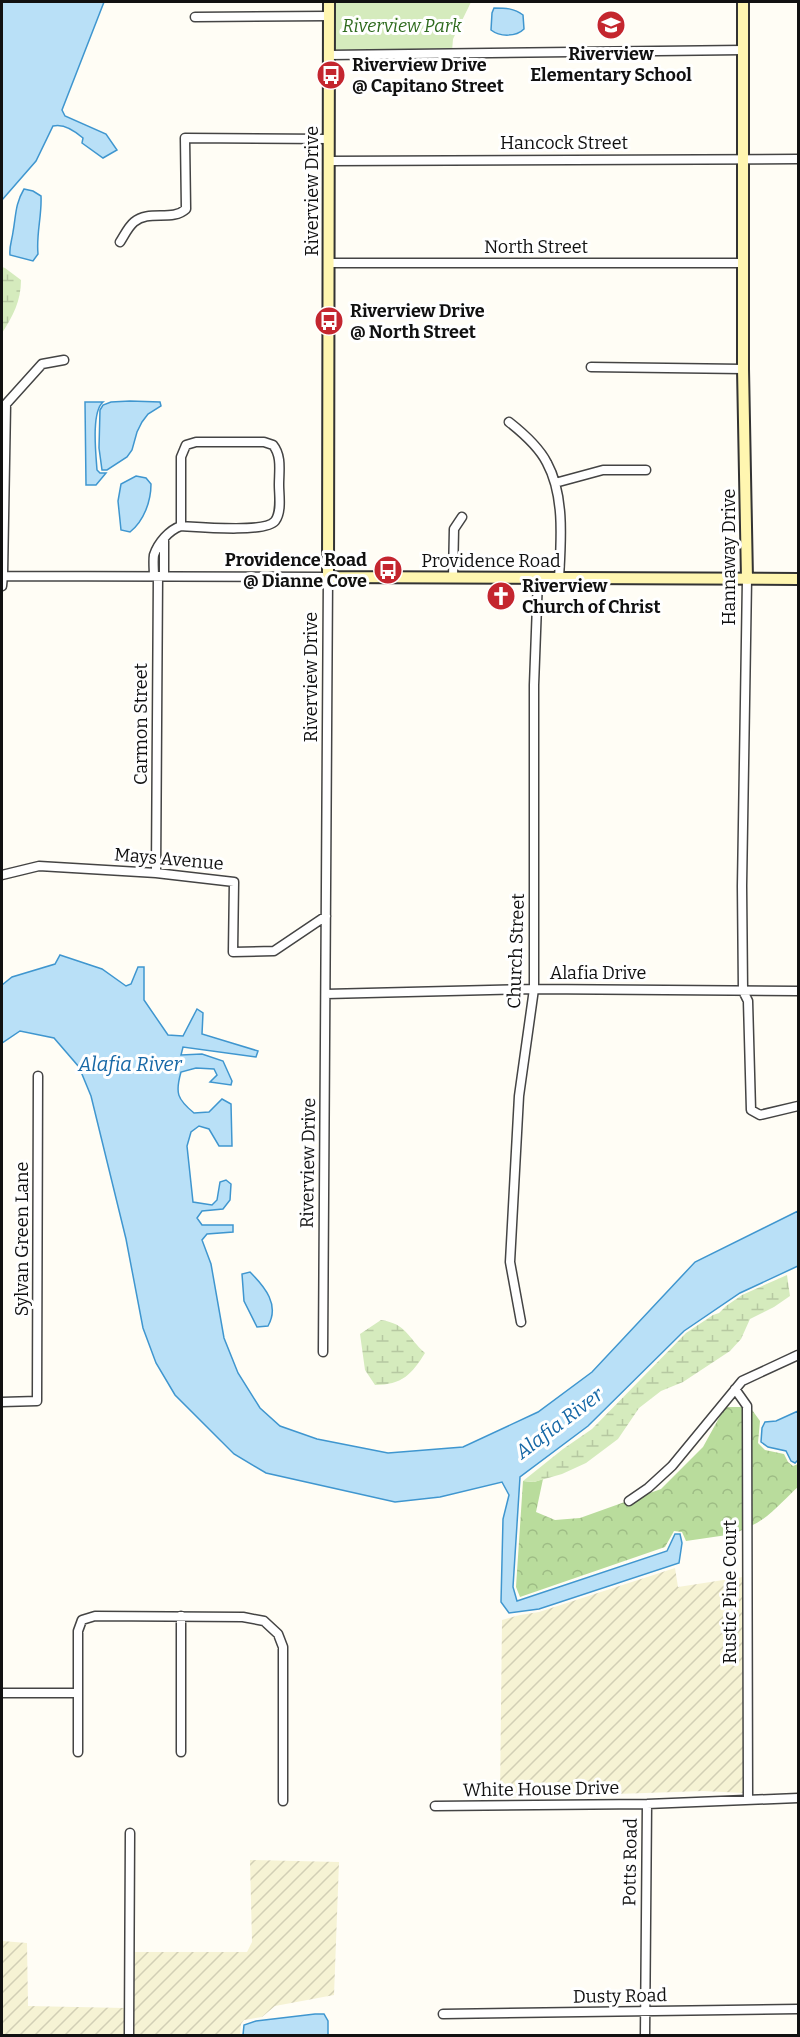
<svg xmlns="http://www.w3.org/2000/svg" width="800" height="2037" font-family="Bitter,serif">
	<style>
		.farmland { fill: url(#farmland-furrows) }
		.forest { fill: url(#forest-crowns) }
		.wetland { fill: url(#wetland-marsh) }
		.park { fill: #d5ebbd }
		.water { fill: #b9e0f7; stroke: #3f96cf; stroke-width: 1.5 }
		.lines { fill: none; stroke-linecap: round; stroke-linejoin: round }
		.street-casing { stroke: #444; stroke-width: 11 }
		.secondary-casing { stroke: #333; stroke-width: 14 }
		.street { stroke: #fff; stroke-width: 8 }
		.secondary { stroke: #fff6b0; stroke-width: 10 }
		.labels { text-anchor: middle; stroke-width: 6; stroke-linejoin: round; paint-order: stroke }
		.park-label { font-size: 18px; font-style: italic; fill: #2f6b1f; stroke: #fff }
		.poi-label { font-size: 18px; font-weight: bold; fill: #111; stroke: #fff; text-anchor: start }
		.street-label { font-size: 18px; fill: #111; stroke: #fff }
		.water-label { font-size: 20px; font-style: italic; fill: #1768a6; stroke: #fff }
	</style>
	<defs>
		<pattern id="farmland-furrows" width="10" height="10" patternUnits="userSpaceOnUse" patternTransform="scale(1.5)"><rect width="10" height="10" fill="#f6f3d4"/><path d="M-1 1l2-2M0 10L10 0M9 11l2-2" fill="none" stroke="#d2cfb5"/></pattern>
		<pattern id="forest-crowns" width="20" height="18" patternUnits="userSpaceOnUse" patternTransform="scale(1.5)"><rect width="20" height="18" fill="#b9dc9c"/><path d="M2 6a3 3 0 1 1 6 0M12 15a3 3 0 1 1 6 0" fill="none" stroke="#9ebc85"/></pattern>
		<pattern id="wetland-marsh" width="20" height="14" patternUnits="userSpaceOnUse" patternTransform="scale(1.5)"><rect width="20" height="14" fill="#d5ebbd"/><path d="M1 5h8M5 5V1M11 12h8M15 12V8" fill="none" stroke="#b6c8a1"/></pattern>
	</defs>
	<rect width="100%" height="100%" fill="#fffdf5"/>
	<path class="farmland" d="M 675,1568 L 678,1587 L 743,1577 L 744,1793 L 703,1791 L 500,1798 L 502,1620 L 520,1615 L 539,1612 Z
		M 250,1860 L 339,1862 L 334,1995 L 275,2006 L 262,2017 L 244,2020 L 241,2024 L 240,2035 L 133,2036 L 133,1952 L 247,1952 L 252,1942 Z
		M 2,1941 L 27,1943 L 28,2006 L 125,2008 L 125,2035 L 2,2035 Z"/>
	<path class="forest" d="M 725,1407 L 750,1407 L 760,1421 L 758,1443 L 765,1450 L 784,1454 L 788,1462 L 793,1466 L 798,1464 L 798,1487 C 784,1499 763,1526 742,1528 L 742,1530 L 734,1534 L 686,1541 L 682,1532 L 674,1531 L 665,1547 L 520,1597 L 516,1587 L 523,1481 L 534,1482 L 543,1479 L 536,1512 L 555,1520 L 580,1518 L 661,1489 L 703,1447 Z"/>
	<path class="wetland" d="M 2,267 L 5,268 L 21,280 C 21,301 13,316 2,333 Z
		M 787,1275 L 790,1296 L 774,1307 L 750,1319 L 741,1339 L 730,1351 L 683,1382 L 661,1391 L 639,1408 L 618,1439 L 586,1463 L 562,1474 L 534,1482 L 523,1481 L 563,1449 L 592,1429 L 686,1333 L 713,1315 L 719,1313 L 726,1306 L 742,1295 Z
		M 381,1320 C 407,1324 407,1337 425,1353 C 412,1374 402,1385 375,1385 L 365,1370 L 360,1334 Z"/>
	<path class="park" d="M 334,2 L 471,2 L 453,39 L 452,51 L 333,51 Z"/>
	<path class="water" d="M 2,2 L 104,2 L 62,110 L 65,116 L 106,134 L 117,150 L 103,158 L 82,143 L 83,138 C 75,131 64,123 53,126 L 36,161 L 2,200 Z
		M 494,8 C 505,8 514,8 523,15 L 524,29 C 516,37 500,37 491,30 L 492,13 Z
		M 24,189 L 33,191 L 41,196 C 42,216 36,234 38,254 L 33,261 L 10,255 C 9,247 12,240 13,232 C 16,216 15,204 24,189 Z
		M 130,401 L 160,402 L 161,406 L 148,414 L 142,422 L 137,432 L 132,450 L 127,457 L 107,470 L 102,470 L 99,448 L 100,410 L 103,405 L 111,402 Z
		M 85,402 L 103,402 C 91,412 96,455 97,470 L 100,473 L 106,473 L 96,485 L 86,485 Z
		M 136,476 L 146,478 L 151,484 C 151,501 144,521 130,532 L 121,530 L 118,501 L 121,484 Z
		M 60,955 L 102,969 L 126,986 L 131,984 L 138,967 L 144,967 L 144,1000 L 168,1035 L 183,1036 L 197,1009 L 203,1013 L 202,1034 L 258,1051 L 256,1057 L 183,1047 L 181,1055 L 202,1054 L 223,1061 L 232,1081 L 231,1085 L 210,1082 L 217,1075 L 214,1069 L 196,1068 L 181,1072 C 175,1093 177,1099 194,1113 L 209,1112 L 222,1099 L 231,1104 L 232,1146 L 219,1146 L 209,1129 L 199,1126 L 191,1132 L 187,1146 L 193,1202 L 212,1205 L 217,1200 L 220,1182 L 226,1180 L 231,1184 L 230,1200 L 223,1209 L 202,1211 L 197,1218 L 202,1225 L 233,1225 L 233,1232 L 207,1234 L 202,1240 L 211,1264 L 224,1338 L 238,1373 L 260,1408 L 280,1426 L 317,1439 L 388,1453 L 463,1447 L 538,1412 L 592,1372 L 695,1262 L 798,1211 L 798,1266 L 740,1293 L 684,1331 L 588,1426 L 520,1477 L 513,1587 L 517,1601 L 667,1551 L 675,1534 L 680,1534 L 682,1543 L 679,1563 L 539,1609 L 509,1613 L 501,1602 L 503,1519 L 509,1495 L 502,1482 L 440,1497 L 395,1502 L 266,1473 L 234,1454 L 175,1395 L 156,1363 L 143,1328 L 126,1239 L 91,1096 L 79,1067 L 54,1038 L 20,1031 L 2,1043 L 2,985 L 12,977 L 55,964 Z
		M 250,1272 C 265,1287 280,1305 268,1326 L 257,1327 L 244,1301 L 242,1274 Z
		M 798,1411 L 798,1460 L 795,1463 L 791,1461 L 786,1451 L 768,1447 L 761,1442 L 762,1428 L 765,1422 L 776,1421 Z
		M 315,2014 L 324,2014 L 328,2021 L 328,2035 L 243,2035 L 244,2025 L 256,2021 Z"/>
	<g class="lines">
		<g class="street-casing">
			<path id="street" d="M 195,17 L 329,16
				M 329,55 L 743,50
				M 329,161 L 798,159
				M 120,242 C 124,236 128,227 134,222 C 149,209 172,222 186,209 L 185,138 L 329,139
				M 328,263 L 743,263
				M 591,367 L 743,369
				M 509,422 C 523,433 539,447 547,463 C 565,496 561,542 559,578
				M 555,483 L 603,470 L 646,470
				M 2,576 L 328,577 L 323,1352
				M 154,576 C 154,570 153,561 154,555 C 158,543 169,530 181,526 C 198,527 266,533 275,521 C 282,512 279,495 279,485 C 279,471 282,456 273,445 L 264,442 L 196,442 L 186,445 L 181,457 L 181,526
				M 164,576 L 164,539
				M 453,577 L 454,529 L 462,517
				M 747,579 L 742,886 L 743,991 L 748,1001 L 751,1110 L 760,1115 L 798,1106
				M 2,586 L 3,575 L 6,404 L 42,364 L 64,360
				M 156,873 L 158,576
				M 2,875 L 39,866 L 156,873 L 234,882 L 233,952 L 274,951 L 326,916
				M 326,994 L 534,989 L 798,991
				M 521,1322 L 510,1262 L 519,1096 L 534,989 L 534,685 L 538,578
				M 735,1389 L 747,1406 L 748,1799
				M 2,1402 L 37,1401 L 38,1076
				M 629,1501 L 648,1488 L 672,1466 L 742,1381 L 798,1355
				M 181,1616 L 181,1752
				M 2,1693 L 78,1693
				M 78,1752 L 78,1631 L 82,1620 L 95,1616 L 243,1617 L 264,1621 L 278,1634 L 283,1647 L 283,1801
				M 435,1806 L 647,1804 L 798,1798
				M 443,2014 L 798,2009
				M 129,2036 L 130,1833
				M 645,2036 L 647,1804"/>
		</g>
		<g class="secondary-casing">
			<path id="secondary" d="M 329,2 L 328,577 L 798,579
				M 743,2 L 743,369 L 747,579"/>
		</g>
		<use href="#street" class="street"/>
		<use href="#secondary" class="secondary"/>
	</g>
	<defs>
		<g id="school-disc" transform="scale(1.5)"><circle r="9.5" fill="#c4262e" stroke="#fff"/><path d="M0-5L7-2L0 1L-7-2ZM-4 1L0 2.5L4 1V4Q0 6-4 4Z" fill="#fff"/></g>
		<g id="bus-disc" transform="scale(1.5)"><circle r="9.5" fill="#c4262e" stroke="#fff"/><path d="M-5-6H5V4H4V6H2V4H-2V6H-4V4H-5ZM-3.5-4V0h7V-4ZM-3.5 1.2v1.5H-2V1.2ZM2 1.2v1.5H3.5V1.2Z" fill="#fff"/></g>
		<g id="church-disc" transform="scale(1.5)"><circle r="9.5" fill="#c4262e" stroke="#fff"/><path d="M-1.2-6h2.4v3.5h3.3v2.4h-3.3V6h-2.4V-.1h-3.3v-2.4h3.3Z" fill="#fff"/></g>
	</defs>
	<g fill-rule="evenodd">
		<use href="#school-disc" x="611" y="25"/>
		<use href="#bus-disc" x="331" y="75"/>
		<use href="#bus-disc" x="329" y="321"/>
		<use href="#bus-disc" x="388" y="570"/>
		<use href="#church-disc" x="501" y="596"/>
	</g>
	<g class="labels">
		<g class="park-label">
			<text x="402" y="32">Riverview Park</text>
		</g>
		<g class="poi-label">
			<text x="611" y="60" text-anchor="middle">Riverview<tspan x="611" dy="21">Elementary School</tspan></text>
			<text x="352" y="71">Riverview Drive<tspan x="352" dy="21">@ Capitano Street</tspan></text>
			<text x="350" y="317">Riverview Drive<tspan x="350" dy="21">@ North Street</tspan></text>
			<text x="367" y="566" text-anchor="end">Providence Road<tspan x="367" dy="21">@ Dianne Cove</tspan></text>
			<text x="522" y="592">Riverview<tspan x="522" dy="21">Church of Christ</tspan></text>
		</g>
		<g class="street-label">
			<text x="564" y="149">Hancock Street</text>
			<text transform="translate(312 191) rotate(-90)" y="6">Riverview Drive</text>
			<text x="536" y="253">North Street</text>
			<text transform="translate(729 557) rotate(-90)" y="6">Hannaway Drive</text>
			<text x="491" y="567">Providence Road</text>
			<text transform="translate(311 677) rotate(-90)" y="6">Riverview Drive</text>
			<text transform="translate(141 724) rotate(-90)" y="6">Carmon Street</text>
			<text transform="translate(169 859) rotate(5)" y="6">Mays Avenue</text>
			<text transform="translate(516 951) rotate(-88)" y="6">Church Street</text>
			<text x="598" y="979">Alafia Drive</text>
			<text transform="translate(308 1163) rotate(-89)" y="6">Riverview Drive</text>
			<text transform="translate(22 1239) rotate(-90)" y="6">Sylvan Green Lane</text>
			<text transform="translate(730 1592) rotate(-90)" y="6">Rustic Pine Court</text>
			<text transform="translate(541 1789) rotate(-1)" y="6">White House Drive</text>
			<text transform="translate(630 1862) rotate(-89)" y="6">Potts Road</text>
			<text transform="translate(620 1996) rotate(-1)" y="6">Dusty Road</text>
		</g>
		<g class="water-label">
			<text x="130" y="1071">Alafia River</text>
			<text transform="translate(559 1423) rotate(-37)" y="7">Alafia River</text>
		</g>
	</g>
	<rect width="800" height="2037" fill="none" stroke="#111111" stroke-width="6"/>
</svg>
